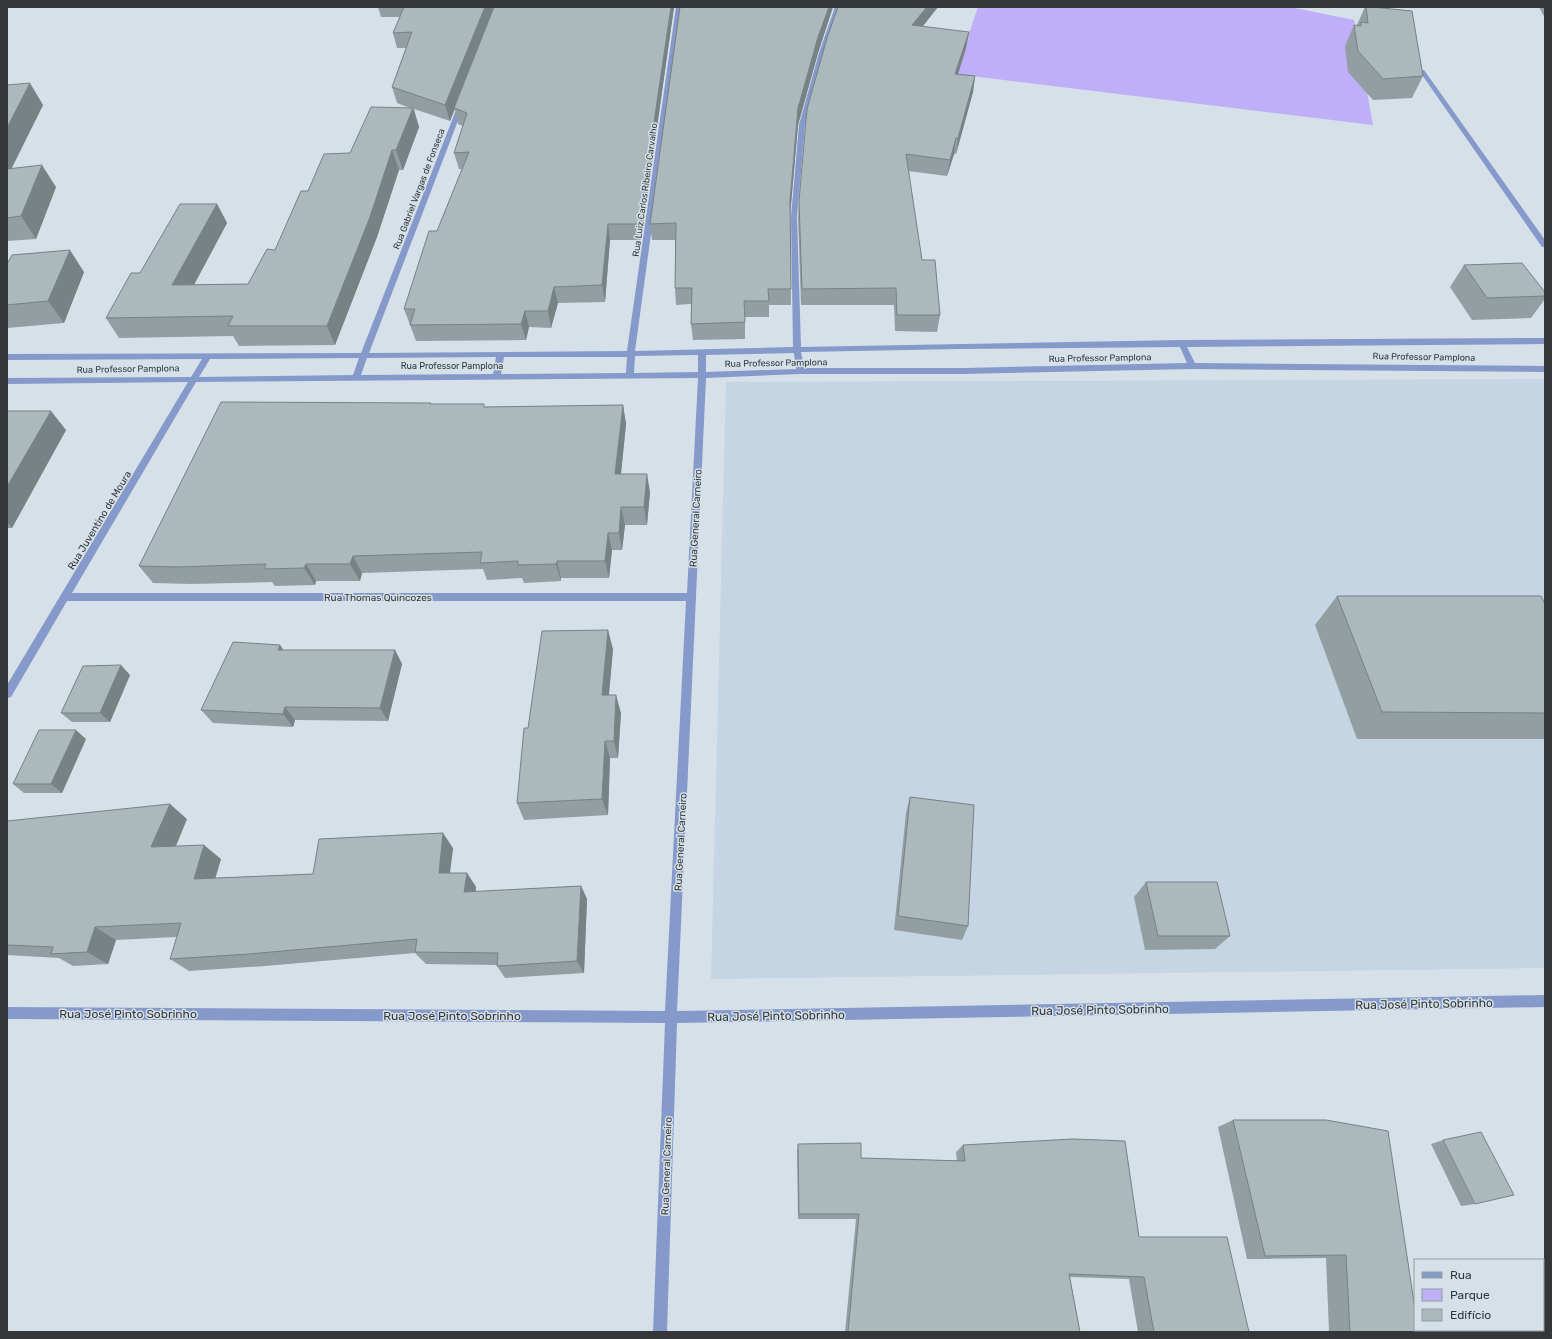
<svg xmlns="http://www.w3.org/2000/svg" width="1552" height="1339" font-family="Rubik,sans-serif">
	<style>
		.built { fill: #c5d5e3 }
		.green { fill: #beaff8 }
		.lines { fill: none; stroke-linecap: round; stroke-linejoin: round }
		.lane { fill: #8599ca; fill-rule: evenodd }
		.street { fill: #8599ca; fill-rule: evenodd }
		.wall { fill: #939ea2 }
		.shaded-wall { fill: #788184 }
		.building { fill: #abb8bc; stroke: #788184 }
		.labels { text-anchor: middle; stroke-width: 3; stroke-linejoin: round; paint-order: stroke }
		.far-street-label { font-size: 9px; fill: #33373a; stroke: #d6e0e8 }
		.street-label { font-size: 10px; fill: #33373a; stroke: #d6e0e8 }
		.near-street-label { font-size: 12px; fill: #33373a; stroke: #d6e0e8 }
	</style>
	<rect width="100%" height="100%" fill="#d6e0e8"/>
	<path class="built" d="M 1545,379 L 1545,968 L 711,979 L 726,382 Z"/>
	<path class="green" d="M 978,7 L 1290,7 L 1354,20 L 1373,125 L 955,74 Z"/>
	<g class="lines">
		<path class="lane" d="M 1420,70 L 1424,70 L 1545,240 L 1545,247 L 1542,247 L 1420,72 Z"/>
		<path class="street" d="M 676,7 L 682,7 L 635,351 L 793,347 L 791,217 L 799,125 L 819,53 L 835,7 L 841,7 L 825,53 L 805,125 L 797,217 L 801,347 L 1182,340 L 1545,338 L 1545,344 L 1187,347 L 1195,363 L 1545,366 L 1545,372 L 1192,369 L 964,374 L 800,374 L 706,378 L 677,1011 L 1545,995 L 1545,1007 L 677,1023 L 667,1332 L 653,1332 L 665,1023 L 7,1019 L 7,1007 L 665,1011 L 686,601 L 67,601 L 11,697 L 7,698 L 7,685 L 188,382 L 7,384 L 7,378 L 191,377 L 202,359 L 7,360 L 7,354 L 361,353 L 458,105 L 461,103 L 464,105 L 369,353 L 627,351 ZM 1180,347 L 1187,363 L 964,368 L 804,368 L 801,352 L 959,349 ZM 794,353 L 796,369 L 706,372 L 706,355 ZM 698,355 L 698,372 L 634,373 L 635,356 ZM 496,357 L 493,374 L 361,375 L 367,358 ZM 504,357 L 627,357 L 626,373 L 501,374 ZM 359,358 L 353,375 L 199,377 L 210,359 ZM 698,378 L 687,593 L 72,593 L 196,382 Z"/>
	</g>
	<path class="wall" d="M 378,7 L 674,7 L 641,240 L 610,240 L 605,302 L 558,303 L 551,328 L 529,327 L 526,340 L 416,341 L 404,309 L 437,231 L 462,169 L 459,169 L 454,153 L 463,126 L 458,124 L 455,109 L 450,121 L 414,109 L 419,127 L 403,170 L 399,170 L 377,237 L 335,345 L 239,346 L 233,336 L 119,338 L 106,318 L 140,273 L 217,204 L 227,223 L 194,285 L 248,284 L 275,250 L 308,191 L 350,153 L 410,108 L 397,103 L 392,87 L 406,48 L 397,48 L 393,33 L 400,17 L 381,17 Z
		M 680,7 L 833,7 L 818,53 L 798,125 L 790,213 L 791,305 L 769,305 L 769,317 L 745,317 L 745,339 L 693,340 L 691,324 L 691,304 L 676,305 L 675,288 L 675,240 L 652,240 L 650,224 Z
		M 838,7 L 938,7 L 922,27 L 969,32 L 966,48 L 958,74 L 975,76 L 973,92 L 956,154 L 954,154 L 947,176 L 908,171 L 922,260 L 940,315 L 937,332 L 895,331 L 894,305 L 801,305 L 798,217 L 799,201 Z
		M 1365,7 L 1372,7 L 1423,76 L 1412,98 L 1373,100 L 1348,72 L 1345,46 L 1354,25 L 1357,25 Z
		M 1539,7 L 1545,7 L 1545,16 L 1543,15 Z
		M 7,85 L 43,105 L 12,168 L 56,187 L 36,239 L 7,241 Z
		M 7,264 L 84,272 L 64,323 L 7,328 Z
		M 1464,265 L 1545,292 L 1545,299 L 1531,318 L 1472,320 L 1450,287 Z
		M 431,404 L 485,407 L 623,405 L 626,424 L 621,474 L 650,492 L 647,525 L 625,525 L 622,550 L 612,550 L 609,578 L 561,578 L 561,581 L 524,583 L 522,578 L 487,580 L 483,569 L 362,573 L 360,581 L 316,581 L 315,585 L 275,586 L 272,582 L 191,584 L 153,583 L 139,566 Z
		M 7,411 L 66,430 L 12,528 L 7,528 Z
		M 1337,596 L 1545,604 L 1545,739 L 1357,739 L 1315,625 Z
		M 280,645 L 283,650 L 395,650 L 402,664 L 388,721 L 295,720 L 293,727 L 213,723 L 201,710 Z
		M 613,649 L 609,695 L 621,713 L 618,758 L 610,758 L 608,815 L 524,820 L 517,803 L 528,728 Z
		M 130,675 L 110,722 L 72,722 L 61,713 Z
		M 86,739 L 62,793 L 24,793 L 13,784 Z
		M 910,797 L 968,926 L 962,940 L 894,930 L 906,813 Z
		M 187,819 L 176,846 L 221,859 L 215,878 L 313,874 L 453,848 L 450,873 L 467,873 L 476,887 L 476,892 L 581,886 L 587,899 L 584,973 L 505,978 L 497,966 L 497,965 L 426,964 L 415,953 L 265,966 L 189,971 L 170,959 L 177,937 L 116,940 L 108,964 L 73,966 L 59,958 L 7,955 L 7,821 Z
		M 1146,882 L 1230,936 L 1215,949 L 1145,950 L 1134,897 Z
		M 1233,1120 L 1415,1330 L 1426,1332 L 1329,1332 L 1326,1258 L 1247,1259 L 1218,1127 Z
		M 1443,1140 L 1475,1204 L 1461,1206 L 1431,1144 Z
		M 798,1144 L 861,1158 L 957,1161 L 956,1152 L 963,1145 L 1139,1237 L 1249,1332 L 1138,1332 L 1129,1279 L 1070,1277 L 1080,1332 L 845,1332 L 856,1219 L 798,1219 L 797,1151 Z"/>
	<path class="shaded-wall" d="M 485,7 L 494,7 L 450,121 L 445,105 Z
		M 671,7 L 674,7 L 641,240 L 639,224 Z
		M 829,7 L 833,7 L 818,53 L 798,125 L 790,217 L 790,201 L 798,108 L 818,37 Z
		M 927,7 L 938,7 L 911,41 L 912,25 Z
		M 969,32 L 966,48 L 953,90 L 955,74 Z
		M 975,76 L 973,92 L 956,154 L 958,138 Z
		M 30,83 L 43,105 L 7,177 L 7,128 Z
		M 413,108 L 419,127 L 403,170 L 396,150 Z
		M 956,138 L 954,154 L 947,176 L 950,160 Z
		M 392,150 L 399,170 L 377,237 L 335,345 L 327,326 Z
		M 42,165 L 56,187 L 36,239 L 21,216 Z
		M 217,204 L 227,223 L 183,305 L 172,285 Z
		M 608,224 L 610,240 L 605,302 L 602,285 Z
		M 70,250 L 84,272 L 64,323 L 48,301 Z
		M 554,287 L 558,303 L 551,328 L 548,311 Z
		M 525,311 L 529,327 L 526,340 L 521,324 Z
		M 623,405 L 626,424 L 619,492 L 615,474 Z
		M 51,411 L 66,430 L 12,528 L 7,522 L 7,487 Z
		M 647,474 L 650,492 L 647,525 L 644,507 Z
		M 621,507 L 625,525 L 622,550 L 619,533 Z
		M 608,533 L 612,550 L 609,578 L 605,561 Z
		M 353,556 L 362,573 L 360,581 L 350,564 Z
		M 557,561 L 561,578 L 561,581 L 556,564 Z
		M 306,564 L 316,581 L 315,585 L 304,568 Z
		M 608,630 L 613,649 L 607,714 L 602,695 Z
		M 280,645 L 290,660 L 278,650 Z
		M 395,650 L 402,664 L 388,721 L 380,708 Z
		M 121,665 L 130,675 L 110,722 L 100,713 Z
		M 616,695 L 621,713 L 618,758 L 614,741 Z
		M 285,707 L 295,720 L 293,727 L 283,714 Z
		M 76,730 L 86,739 L 62,793 L 51,784 Z
		M 605,741 L 610,758 L 608,815 L 602,799 Z
		M 170,804 L 187,819 L 169,862 L 151,847 Z
		M 443,833 L 453,848 L 448,887 L 439,873 Z
		M 204,845 L 221,859 L 211,893 L 194,879 Z
		M 467,873 L 476,887 L 473,906 L 464,892 Z
		M 581,886 L 587,899 L 584,973 L 577,961 Z
		M 95,927 L 116,940 L 108,964 L 87,952 Z"/>
	<path class="building" d="M 404,7 L 485,7 L 445,105 L 392,87 L 412,32 L 393,33 Z
		M 494,7 L 671,7 L 639,224 L 608,224 L 602,285 L 554,287 L 548,311 L 525,311 L 521,324 L 410,325 L 415,309 L 404,309 L 429,231 L 437,231 L 469,152 L 454,153 L 467,113 L 454,108 Z
		M 680,7 L 829,7 L 818,37 L 798,108 L 790,201 L 791,289 L 768,289 L 769,301 L 744,301 L 745,322 L 691,324 L 692,288 L 675,288 L 676,223 L 650,224 Z
		M 838,7 L 927,7 L 912,25 L 969,32 L 955,74 L 975,76 L 958,138 L 956,138 L 950,160 L 906,154 L 922,260 L 935,260 L 940,315 L 897,315 L 896,288 L 802,289 L 799,201 L 807,109 L 827,38 Z
		M 1366,7 L 1372,7 L 1412,11 L 1423,76 L 1383,79 L 1358,51 L 1354,25 L 1361,26 L 1361,22 L 1368,23 Z
		M 30,83 L 7,128 L 7,85 Z
		M 371,107 L 413,108 L 396,150 L 392,150 L 370,217 L 327,326 L 228,326 L 233,316 L 106,318 L 131,273 L 140,273 L 180,204 L 217,204 L 172,285 L 248,284 L 267,249 L 275,250 L 301,191 L 308,191 L 324,154 L 350,153 Z
		M 42,165 L 21,216 L 7,218 L 7,169 Z
		M 70,250 L 48,301 L 7,305 L 7,264 L 12,255 Z
		M 1522,263 L 1545,292 L 1545,296 L 1487,298 L 1464,265 Z
		M 221,402 L 431,403 L 430,404 L 484,404 L 484,407 L 623,405 L 615,474 L 647,474 L 644,507 L 621,507 L 619,533 L 608,533 L 605,561 L 557,561 L 556,564 L 518,565 L 518,561 L 480,563 L 482,552 L 353,556 L 350,564 L 306,564 L 304,568 L 264,569 L 266,564 L 178,567 L 139,566 Z
		M 7,411 L 51,411 L 7,487 Z
		M 1337,596 L 1541,596 L 1545,604 L 1545,713 L 1382,712 Z
		M 608,630 L 602,695 L 616,695 L 614,741 L 605,741 L 602,799 L 517,803 L 524,728 L 528,728 L 542,631 Z
		M 233,642 L 280,645 L 278,650 L 395,650 L 380,708 L 285,707 L 283,714 L 201,710 Z
		M 121,665 L 100,713 L 61,713 L 83,666 Z
		M 39,730 L 76,730 L 51,784 L 13,784 Z
		M 910,797 L 974,805 L 968,926 L 898,916 Z
		M 170,804 L 151,847 L 204,845 L 194,879 L 313,874 L 319,839 L 443,833 L 439,873 L 467,873 L 464,892 L 581,886 L 577,961 L 497,966 L 498,953 L 415,952 L 417,939 L 249,954 L 170,959 L 181,923 L 95,927 L 87,952 L 51,954 L 53,947 L 7,945 L 7,821 Z
		M 1146,882 L 1217,882 L 1230,936 L 1158,936 Z
		M 1233,1120 L 1326,1120 L 1388,1131 L 1415,1309 L 1415,1330 L 1426,1330 L 1426,1332 L 1350,1332 L 1346,1255 L 1265,1256 Z
		M 1481,1132 L 1514,1195 L 1475,1204 L 1443,1140 Z
		M 1073,1139 L 1125,1141 L 1139,1237 L 1227,1237 L 1249,1332 L 1154,1332 L 1144,1277 L 1069,1274 L 1080,1332 L 848,1332 L 859,1214 L 799,1214 L 798,1144 L 861,1143 L 861,1158 L 965,1161 L 963,1145 Z"/>
	<g class="labels">
		<g class="far-street-label">
			<text transform="translate(419 189) rotate(-69)" y="3">Rua Gabriel Vargas de Fonseca</text>
			<text transform="translate(645 190) rotate(-82)" y="3">Rua Luiz Carlos Ribeiro Carvalho</text>
			<text transform="translate(1424 357) rotate(1)" y="3">Rua Professor Pamplona</text>
			<text transform="translate(1100 358) rotate(-1)" y="3">Rua Professor Pamplona</text>
			<text transform="translate(776 363) rotate(-1)" y="3">Rua Professor Pamplona</text>
			<text x="452" y="369">Rua Professor Pamplona</text>
			<text transform="translate(128 369) rotate(-1)" y="3">Rua Professor Pamplona</text>
		</g>
		<g class="street-label">
			<text transform="translate(695 518) rotate(-87)" y="4">Rua General Carneiro</text>
			<text transform="translate(99 520) rotate(-59)" y="4">Rua Juventino de Moura</text>
			<text x="378" y="601">Rua Thomas Quincozes</text>
			<text transform="translate(680 842) rotate(-87)" y="4">Rua General Carneiro</text>
			<text transform="translate(666 1166) rotate(-88)" y="4">Rua General Carneiro</text>
		</g>
		<g class="near-street-label">
			<text transform="translate(1424 1004) rotate(-1)" y="4">Rua José Pinto Sobrinho</text>
			<text transform="translate(1100 1010) rotate(-1)" y="4">Rua José Pinto Sobrinho</text>
			<text x="128" y="1018">Rua José Pinto Sobrinho</text>
			<text x="452" y="1020">Rua José Pinto Sobrinho</text>
			<text transform="translate(776 1016) rotate(-1)" y="4">Rua José Pinto Sobrinho</text>
		</g>
	</g>
	<rect width="1552" height="1339" fill="none" stroke="#33373a" stroke-width="16"/>
	<rect x="1414" y="1259" width="130" height="72" fill="#d6e0e8" stroke="#959ca2"/>
	<rect x="1422" y="1272" width="20" height="6" fill="#8599ca" stroke="#959ca2"/>
	<text x="1450" y="1279" font-size="12" fill="#33373a">Rua</text>
	<rect x="1422" y="1289" width="20" height="12" fill="#beaff8" stroke="#959ca2"/>
	<text x="1450" y="1299" font-size="12" fill="#33373a">Parque</text>
	<rect x="1422" y="1309" width="20" height="12" fill="#abb8bc" stroke="#959ca2"/>
	<text x="1450" y="1319" font-size="12" fill="#33373a">Edifício</text>
</svg>
